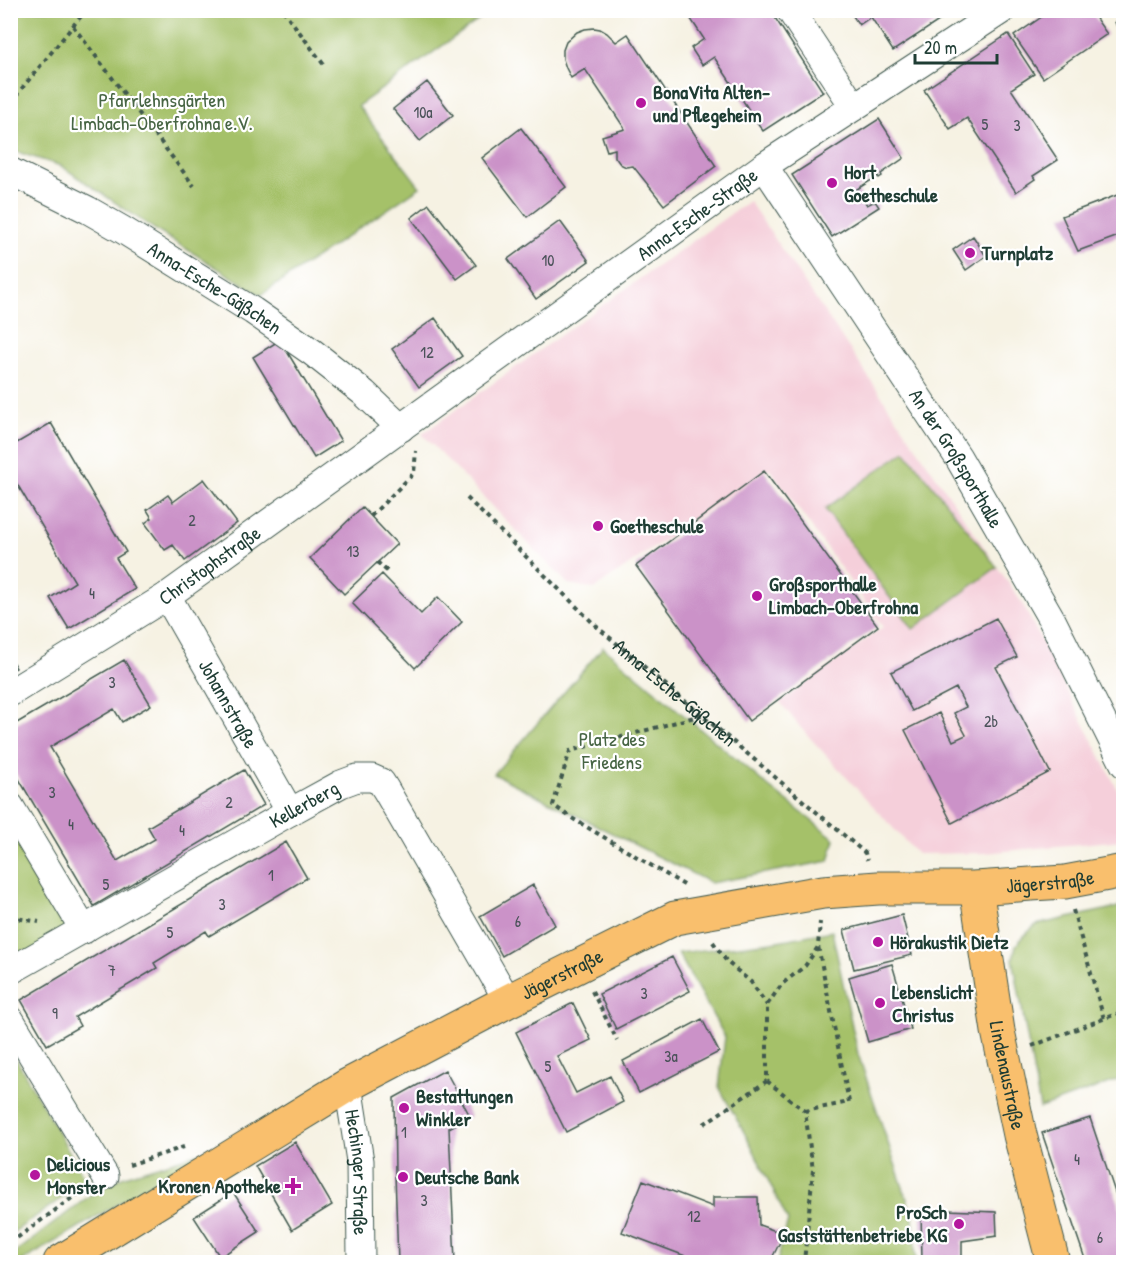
<svg xmlns="http://www.w3.org/2000/svg" width="1134" height="1273" font-family="'Patrick Hand',sans-serif">
	<style>
		.built { fill: #f5cfda }
		.green { fill: #a5c169; stroke: #627f4e; stroke-width: 1.5 }
		.building { fill: #cb92c8 }
		.lines { fill: none; stroke-linecap: round; stroke-linejoin: round }
		.minor-casing { stroke: #3f584e; stroke-width: 29 }
		.major-casing { stroke: #3f584e; stroke-width: 35 }
		.path { stroke: #3f584e; stroke-width: 4; stroke-dasharray: 4.5 4.5; stroke-linecap: butt }
		.minor { stroke: #fff; stroke-width: 27 }
		.major { stroke: #f9bf6d; stroke-width: 33 }
		.poi-dot { fill: #b5179e; stroke: #fff; stroke-width: 2 }
		.labels { text-anchor: middle; stroke-width: 4.5; stroke-linejoin: round; paint-order: stroke }
		.number-label { font-size: 16px; fill: #4a5259 }
		.poi-label { font-size: 20px; font-weight: bold; fill: #1f3d34; stroke: #fff; text-anchor: start }
		.park-label { font-size: 20px; fill: #476544; stroke: #fff }
		.street-label { font-size: 20px; fill: #1f3d34; stroke: #fff }
	</style>
	<rect width="100%" height="100%" fill="#fff"/>
	<filter id="ink" filterUnits="userSpaceOnUse"><feTurbulence type="fractalNoise" baseFrequency=".0167" numOctaves="2"/><feDisplacementMap in="SourceGraphic" scale="12" xChannelSelector="R" yChannelSelector="G"/><feConvolveMatrix kernelMatrix="1 2 1 2 8 2 1 2 1" color-interpolation-filters="sRGB"/></filter>
	<filter id="wash" filterUnits="userSpaceOnUse"><feTurbulence type="fractalNoise" baseFrequency=".008" numOctaves="4" result="noise"/><feDisplacementMap in="SourceGraphic" scale="24" xChannelSelector="R" yChannelSelector="G"/><feGaussianBlur stdDeviation="1.35" result="paint"/><feColorMatrix in="noise" values="0 0 0 0 0 0 0 0 0 0 0 0 0 0 0 0 0 1.4 0 .05"/><feComposite in="paint" operator="in"/></filter>
	<g filter="url(#wash)">
		<rect width="100%" height="100%" fill="#f6f2e3"/>
		<path class="built" d="M 749,201 L 1022,603 L 1123,800 L 1123,840 L 984,853 L 917,854 L 801,728 L 780,702 L 883,627 L 769,468 L 594,589 L 568,584 L 422,434 Z"/>
		<path class="green" d="M 11,10 L 491,10 L 491,11 L 358,106 L 420,187 L 261,295 L 159,232 L 61,166 L 11,150 Z
			M 905,451 L 997,567 L 913,629 L 825,509 Z
			M 603,647 L 769,787 L 835,839 L 829,861 L 711,883 L 494,774 Z
			M 10,806 L 84,930 L 10,971 Z
			M 1123,906 L 1123,1078 L 1040,1108 L 1013,959 L 1016,945 L 1025,935 L 1036,925 Z
			M 832,931 L 858,1054 L 913,1217 L 916,1262 L 777,1262 L 788,1221 L 751,1145 L 719,1087 L 725,1037 L 678,953 L 772,942 Z
			M 11,1050 L 86,1181 L 11,1234 L 10,1234 Z
			M 206,1151 L 21,1262 L 11,1262 L 11,1256 L 92,1194 L 122,1177 Z"/>
		<g id="blocks">
			<path class="building" d="M 685,10 L 737,10 L 741,16 L 748,10 L 770,10 L 823,92 L 763,131 L 714,57 L 702,65 L 691,48 L 704,39 Z
				M 849,10 L 945,10 L 948,15 L 893,51 L 871,17 L 859,25 Z
				M 1052,10 L 1090,10 L 1107,34 L 1043,78 L 1014,36 Z
				M 1124,18 L 1124,43 L 1123,43 L 1115,22 Z
				M 594,28 L 600,29 L 607,33 L 616,42 L 628,34 L 716,166 L 664,205 L 633,166 L 626,167 L 620,164 L 615,157 L 615,149 L 607,151 L 602,136 L 625,129 L 585,69 L 571,78 L 566,68 L 563,59 L 563,50 L 566,42 L 577,32 L 585,29 Z
				M 1008,34 L 1034,74 L 1011,89 L 1058,160 L 1033,176 L 1035,179 L 1016,192 L 967,118 L 950,129 L 924,90 Z
				M 427,82 L 453,115 L 420,141 L 393,109 Z
				M 879,119 L 904,158 L 881,174 L 882,176 L 879,178 L 878,176 L 857,189 L 867,205 L 875,201 L 879,207 L 832,237 L 792,175 Z
				M 521,128 L 566,187 L 527,217 L 482,158 Z
				M 1120,194 L 1124,203 L 1124,234 L 1078,251 L 1062,216 Z
				M 429,204 L 476,265 L 457,279 L 411,218 Z
				M 560,221 L 589,261 L 536,299 L 508,259 Z
				M 973,236 L 986,256 L 966,270 L 953,250 Z
				M 435,318 L 462,356 L 419,387 L 392,349 Z
				M 280,340 L 341,441 L 314,458 L 253,357 Z
				M 51,423 L 126,552 L 116,558 L 135,589 L 69,629 L 50,598 L 75,582 L 10,472 L 10,447 Z
				M 764,471 L 878,626 L 749,721 L 636,566 Z
				M 204,479 L 237,523 L 185,561 L 173,545 L 165,550 L 145,523 L 152,518 L 147,510 L 168,495 L 173,502 Z
				M 362,507 L 397,544 L 344,594 L 310,558 Z
				M 382,574 L 421,614 L 438,597 L 462,622 L 415,668 L 352,603 Z
				M 996,618 L 1017,657 L 996,667 L 1050,772 L 952,823 L 905,730 L 939,713 L 953,741 L 966,735 L 954,713 L 966,707 L 956,688 L 912,711 L 891,672 Z
				M 10,658 L 16,668 L 10,671 Z
				M 124,660 L 151,705 L 122,722 L 114,709 L 50,747 L 117,861 L 155,839 L 148,827 L 244,770 L 264,805 L 94,906 L 10,764 L 10,727 Z
				M 286,842 L 307,878 L 209,936 L 206,931 L 154,963 L 157,968 L 75,1017 L 80,1026 L 47,1045 L 21,1000 Z
				M 533,885 L 555,925 L 502,956 L 480,916 Z
				M 902,915 L 912,955 L 854,969 L 844,930 Z
				M 672,957 L 690,991 L 616,1029 L 599,994 Z
				M 892,964 L 911,1029 L 868,1042 L 849,977 Z
				M 573,1003 L 591,1040 L 557,1056 L 576,1093 L 610,1076 L 623,1102 L 566,1132 L 516,1032 Z
				M 702,1019 L 719,1052 L 639,1093 L 623,1061 Z
				M 445,1070 L 470,1116 L 449,1128 L 455,1262 L 398,1262 L 395,1174 L 394,1098 Z
				M 1090,1118 L 1124,1219 L 1124,1255 L 1121,1255 L 1122,1262 L 1086,1262 L 1042,1133 Z
				M 295,1142 L 332,1205 L 292,1230 L 255,1166 Z
				M 643,1180 L 713,1207 L 713,1197 L 758,1197 L 759,1225 L 784,1234 L 770,1262 L 701,1262 L 622,1232 Z
				M 233,1192 L 259,1232 L 220,1257 L 194,1217 Z
				M 921,1209 L 996,1212 L 997,1236 L 962,1241 L 962,1257 L 988,1259 L 989,1262 L 922,1262 Z"/>
		</g>
	</g>
	<g filter="url(#ink)">
		<use href="#blocks" fill-opacity="0" stroke="#3f584e" stroke-width="1.5"/>
		<g class="lines">
			<g class="minor-casing">
				<g id="minor">
					<path d="M 790,10 L 854,107"/>
					<path id="s2" d="M 764,166 L 958,457 L 1052,620 L 1124,764"/>
					<path id="s3" d="M 10,171 L 88,210 L 123,230 L 253,311 L 312,352 L 364,393 L 401,428"/>
					<path id="s4" d="M 167,596 L 290,812"/>
					<path id="s5" d="M 10,693 L 167,596 L 764,166 L 1002,10"/>
					<path d="M 10,806 L 84,930"/>
					<path id="s6" d="M 10,971 L 290,812 L 341,784 L 357,778 L 372,778 L 381,782 L 386,790 L 508,1001"/>
					<path d="M 10,1019 L 105,1176"/>
					<path id="s7" d="M 348,1085 L 360,1161 L 361,1262"/>
				</g>
			</g>
			<g class="major-casing">
				<g id="major">
					<path id="s8" d="M 976,888 L 998,1031 L 1020,1135 L 1053,1262"/>
					<path id="s9" d="M 60,1262 L 348,1085 L 508,1001 L 675,918 L 823,892 L 878,888 L 976,888 L 1031,884 L 1065,882 L 1124,871"/>
				</g>
			</g>
			<g class="path">
				<path d="M 283,10 L 324,65"/>
				<path d="M 73,26 L 194,186"/>
				<path d="M 10,103 L 86,10"/>
				<path id="s1" d="M 467,498 L 596,626 L 865,853 L 867,860"/>
				<path d="M 371,516 L 414,473 L 416,451"/>
				<path d="M 377,562 L 388,572"/>
				<path d="M 684,885 L 570,817 L 553,805 L 570,751 L 702,715"/>
				<path d="M 1073,910 L 1104,1019"/>
				<path d="M 10,917 L 39,922"/>
				<path d="M 713,942 L 727,962 L 751,982 L 767,1005"/>
				<path d="M 592,991 L 617,1040"/>
				<path d="M 1032,1046 L 1124,1011"/>
				<path d="M 767,1081 L 805,1111 L 813,1170 L 804,1262"/>
				<path d="M 805,1111 L 849,1102 L 818,946 L 820,922"/>
				<path d="M 704,1124 L 767,1081 L 767,1005 L 782,984 L 805,966 L 818,947"/>
				<path d="M 129,1165 L 184,1147"/>
				<path d="M 10,1243 L 83,1190"/>
			</g>
			<use href="#minor" class="minor"/>
			<use href="#major" class="major"/>
		</g>
	</g>
	<g class="poi-dot">
		<circle cx="641" cy="103" r="6"/>
		<circle cx="832" cy="183" r="6"/>
		<circle cx="970" cy="253" r="6"/>
		<circle cx="598" cy="526" r="6"/>
		<circle cx="757" cy="596" r="6"/>
		<circle cx="878" cy="942" r="6"/>
		<circle cx="880" cy="1003" r="6"/>
		<circle cx="404" cy="1108" r="6"/>
		<circle cx="35" cy="1175" r="6"/>
		<circle cx="403" cy="1177" r="6"/>
		<path d="M290 1177h6v6h6v6h-6v6h-6v-6h-6v-6h6z"/>
		<circle cx="959" cy="1224" r="6"/>
	</g>
	<g class="labels">
		<g class="number-label">
			<text x="423" y="118">10a</text>
			<text x="985" y="130">5</text>
			<text x="1017" y="131">3</text>
			<text x="548" y="266">10</text>
			<text x="427" y="358">12</text>
			<text x="192" y="526">2</text>
			<text x="353" y="557">13</text>
			<text x="92" y="599">4</text>
			<text x="112" y="688">3</text>
			<text x="991" y="727">2b</text>
			<text x="52" y="798">3</text>
			<text x="229" y="808">2</text>
			<text x="71" y="830">4</text>
			<text x="182" y="836">4</text>
			<text x="271" y="881">1</text>
			<text x="106" y="890">5</text>
			<text x="222" y="910">3</text>
			<text x="518" y="927">6</text>
			<text x="170" y="938">5</text>
			<text x="112" y="976">7</text>
			<text x="644" y="999">3</text>
			<text x="55" y="1019">9</text>
			<text x="671" y="1062">3a</text>
			<text x="548" y="1072">5</text>
			<text x="404" y="1138">1</text>
			<text x="1077" y="1165">4</text>
			<text x="424" y="1206">3</text>
			<text x="694" y="1222">12</text>
			<text x="1100" y="1243">6</text>
		</g>
		<g class="poi-label">
			<text x="653" y="99">BonaVita Alten-<tspan x="653" dy="23">und Pflegeheim</tspan></text>
			<text x="844" y="179">Hort<tspan x="844" dy="23">Goetheschule</tspan></text>
			<text x="982" y="260">Turnplatz</text>
			<text x="610" y="533">Goetheschule</text>
			<text x="769" y="591">Großsporthalle<tspan x="769" dy="23">Limbach-Oberfrohna</tspan></text>
			<text x="890" y="949">Hörakustik Dietz</text>
			<text x="892" y="999">Lebenslicht<tspan x="892" dy="23">Christus</tspan></text>
			<text x="416" y="1103">Bestattungen<tspan x="416" dy="23">Winkler</tspan></text>
			<text x="47" y="1171">Delicious<tspan x="47" dy="23">Monster</tspan></text>
			<text x="415" y="1184">Deutsche Bank</text>
			<text x="281" y="1193" text-anchor="end">Kronen Apotheke</text>
			<text x="947" y="1219" text-anchor="end">ProSch<tspan x="947" dy="23">Gaststättenbetriebe KG</tspan></text>
		</g>
		<g class="park-label">
			<text x="162" y="107">Pfarrlehnsgärten<tspan x="162" dy="23">Limbach-Oberfrohna e.V.</tspan></text>
			<text x="612" y="746">Platz des<tspan x="612" dy="23">Friedens</tspan></text>
		</g>
		<g class="street-label">
			<text dy="7" stroke="none"><textPath href="#s5" startOffset="838">Anna-Esche-Straße</textPath></text>
			<text dy="7" stroke="none"><textPath href="#s3" startOffset="236">Anna-Esche-Gäßchen</textPath></text>
			<text dy="7" stroke="none"><textPath href="#s2" startOffset="350">An der Großsporthalle</textPath></text>
			<text dy="7" stroke="none"><textPath href="#s5" startOffset="237">Christophstraße</textPath></text>
			<text dy="7" stroke="none"><textPath href="#s1" startOffset="285">Anna-Esche-Gäßchen</textPath></text>
			<text dy="7" stroke="none"><textPath href="#s4" startOffset="124">Johannstraße</textPath></text>
			<text dy="7" stroke="none"><textPath href="#s6" startOffset="338">Kellerberg</textPath></text>
			<text dy="7" stroke="none"><textPath href="#s9" startOffset="1083">Jägerstraße</textPath></text>
			<text dy="7" stroke="none"><textPath href="#s9" startOffset="579">Jägerstraße</textPath></text>
			<text dy="7" stroke="none"><textPath href="#s8" startOffset="190">Lindenaustraße</textPath></text>
			<text dy="7" stroke="none"><textPath href="#s7" startOffset="88">Hechinger Straße</textPath></text>
		</g>
	</g>
	<rect width="1134" height="1273" fill="none" stroke="#fff" stroke-width="36"/>
	<path d="M915 54v9h82v-9" fill="none" stroke="#1f3d34" stroke-width="3"/>
	<text x="924" y="54" font-size="18" fill="#1f3d34" stroke="#ffffff" stroke-width="4.5" paint-order="stroke">20 m</text>
</svg>
